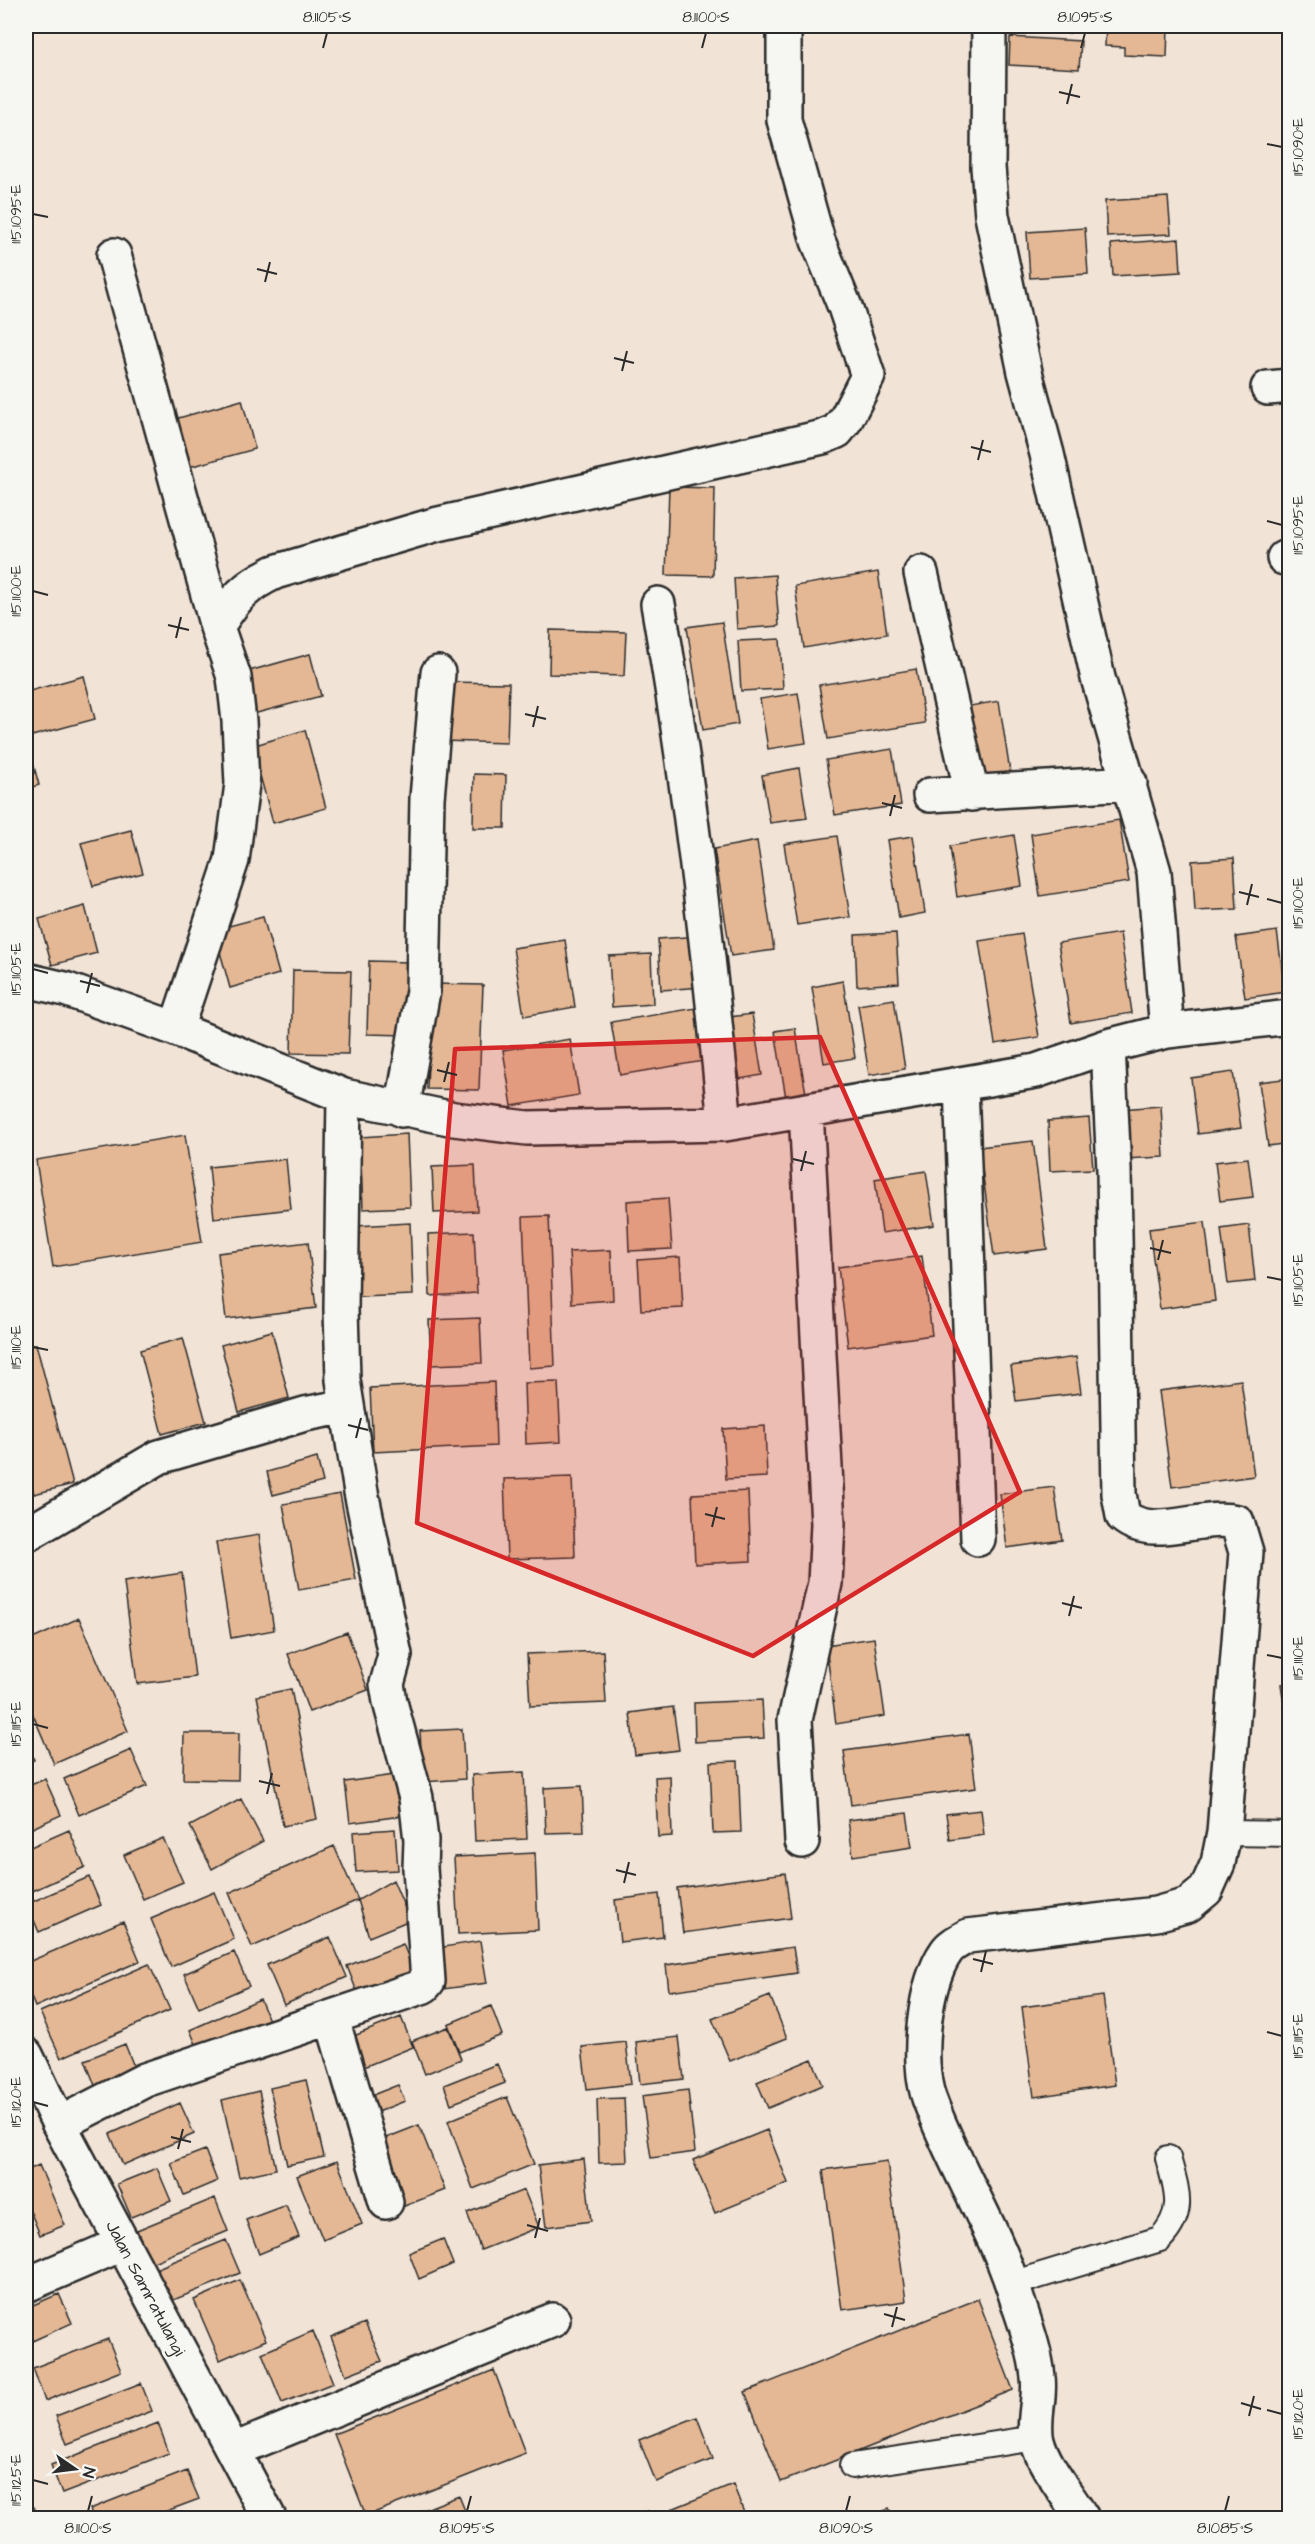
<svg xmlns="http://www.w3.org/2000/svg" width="1315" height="2544" font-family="'Architects Daughter',sans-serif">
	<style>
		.building { fill: #e5b895; stroke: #2b2b2b; stroke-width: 1.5 }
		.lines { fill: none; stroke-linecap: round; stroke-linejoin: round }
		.service-casing { stroke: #2b2b2b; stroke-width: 28 }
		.minor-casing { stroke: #2b2b2b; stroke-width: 38 }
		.secondary-casing { stroke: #2b2b2b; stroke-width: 38 }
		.service { stroke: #f6f6f2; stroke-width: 24 }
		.minor { stroke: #f6f6f2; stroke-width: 33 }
		.secondary { stroke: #f6f6f2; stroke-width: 33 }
		.marked { fill: #d62828; fill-opacity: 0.2; stroke: #d62828; stroke-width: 4.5; stroke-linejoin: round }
		.ticks { fill: none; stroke: #2b2b2b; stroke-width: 2 }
		.labels { text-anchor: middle; stroke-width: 6; stroke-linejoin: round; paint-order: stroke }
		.street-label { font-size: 18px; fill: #2b2b2b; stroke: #f6f6f2 }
		.neatline { fill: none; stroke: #2b2b2b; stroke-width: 2 }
		.ticks-label { font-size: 15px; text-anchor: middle; fill: #2b2b2b }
	</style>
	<rect width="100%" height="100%" fill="#f1e3d6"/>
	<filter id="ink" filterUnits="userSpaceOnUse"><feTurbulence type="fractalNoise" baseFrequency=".0167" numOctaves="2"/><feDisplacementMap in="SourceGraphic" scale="12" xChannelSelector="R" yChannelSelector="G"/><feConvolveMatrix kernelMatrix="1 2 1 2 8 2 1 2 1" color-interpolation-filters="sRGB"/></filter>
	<g filter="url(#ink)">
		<path class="building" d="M 1007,26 L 1070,26 L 1070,33 L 1007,30 Z
			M 1106,26 L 1168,26 L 1167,57 L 1124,55 L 1124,47 L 1105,46 Z
			M 1010,37 L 1081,41 L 1079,69 L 1009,65 Z
			M 1168,197 L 1171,234 L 1107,237 L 1105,201 Z
			M 1085,228 L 1088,274 L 1030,278 L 1027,232 Z
			M 1179,239 L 1181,272 L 1113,276 L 1111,244 Z
			M 242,400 L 255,449 L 182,469 L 168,421 Z
			M 669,487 L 715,488 L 713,576 L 666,575 Z
			M 878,572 L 887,634 L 804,648 L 795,586 Z
			M 775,575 L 779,626 L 737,629 L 734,578 Z
			M 722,622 L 738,724 L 703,730 L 687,627 Z
			M 550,630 L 626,632 L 624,676 L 549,674 Z
			M 780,639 L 783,689 L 741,691 L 738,641 Z
			M 310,654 L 321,696 L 253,714 L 242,673 Z
			M 916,669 L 925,723 L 828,739 L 819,685 Z
			M 84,676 L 95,719 L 32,736 L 26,710 L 26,692 Z
			M 444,682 L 509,683 L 507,743 L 442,741 Z
			M 798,693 L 806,743 L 768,749 L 760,699 Z
			M 999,701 L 1012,785 L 971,792 L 958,708 Z
			M 305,730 L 326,808 L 273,823 L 252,746 Z
			M 29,748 L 39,785 L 26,789 L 26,749 Z
			M 892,749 L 901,805 L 835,815 L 826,760 Z
			M 799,768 L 807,818 L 770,823 L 762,775 Z
			M 474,774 L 506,775 L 505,828 L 473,828 Z
			M 1119,820 L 1129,882 L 1040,896 L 1031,834 Z
			M 131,830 L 143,873 L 93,886 L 81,843 Z
			M 1014,835 L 1022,886 L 957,897 L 950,846 Z
			M 837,836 L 850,917 L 797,925 L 784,844 Z
			M 913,836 L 925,913 L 899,918 L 887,840 Z
			M 757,841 L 774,950 L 731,956 L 714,849 Z
			M 1234,858 L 1237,909 L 1195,911 L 1192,861 Z
			M 1286,888 L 1290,888 L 1289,939 Z
			M 85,906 L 97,953 L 52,965 L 39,919 Z
			M 263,917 L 279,974 L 230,988 L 214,930 Z
			M 1277,931 L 1285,992 L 1245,998 L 1236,937 Z
			M 896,933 L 899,983 L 857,986 L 855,935 Z
			M 1120,933 L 1132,1013 L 1071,1023 L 1058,943 Z
			M 1022,934 L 1039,1037 L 995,1044 L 979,941 Z
			M 700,936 L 703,987 L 661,990 L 658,939 Z
			M 565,940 L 575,1007 L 524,1016 L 513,948 Z
			M 651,954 L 653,1004 L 612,1007 L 609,956 Z
			M 369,961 L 408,962 L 406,1035 L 367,1034 Z
			M 293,970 L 351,971 L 348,1054 L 291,1053 Z
			M 843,981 L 855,1058 L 824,1063 L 812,987 Z
			M 431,984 L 483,985 L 479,1090 L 427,1089 Z
			M 894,999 L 905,1069 L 869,1075 L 858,1005 Z
			M 702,1007 L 710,1060 L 620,1075 L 611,1022 Z
			M 752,1014 L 762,1075 L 740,1079 L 730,1017 Z
			M 795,1028 L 806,1094 L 786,1098 L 775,1031 Z
			M 570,1039 L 579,1095 L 512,1106 L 503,1050 Z
			M 1233,1072 L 1241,1128 L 1198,1134 L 1191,1078 Z
			M 1290,1078 L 1290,1143 L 1268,1146 L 1259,1082 Z
			M 1161,1106 L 1164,1157 L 1123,1159 L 1120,1109 Z
			M 1089,1118 L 1093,1169 L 1050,1171 L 1048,1121 Z
			M 407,1134 L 410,1207 L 363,1209 L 360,1137 Z
			M 185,1135 L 202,1242 L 53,1267 L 36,1160 Z
			M 1033,1141 L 1047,1249 L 994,1256 L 979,1147 Z
			M 1248,1158 L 1253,1197 L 1220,1201 L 1215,1162 Z
			M 286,1159 L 291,1209 L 214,1218 L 209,1167 Z
			M 475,1165 L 477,1211 L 434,1213 L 432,1167 Z
			M 926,1171 L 934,1225 L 882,1233 L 875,1179 Z
			M 668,1198 L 672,1249 L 629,1251 L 627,1201 Z
			M 549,1216 L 555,1366 L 529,1368 L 523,1217 Z
			M 26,1220 L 33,1267 L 26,1268 Z
			M 1205,1222 L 1215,1301 L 1160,1309 L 1149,1229 Z
			M 410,1223 L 413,1295 L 359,1297 L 356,1226 Z
			M 1249,1225 L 1255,1281 L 1228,1284 L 1221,1229 Z
			M 474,1232 L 477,1293 L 430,1296 L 428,1234 Z
			M 308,1242 L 316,1308 L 226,1319 L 218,1253 Z
			M 611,1250 L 613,1300 L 572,1303 L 569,1252 Z
			M 922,1256 L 932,1335 L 848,1347 L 838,1267 Z
			M 680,1257 L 683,1308 L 641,1310 L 638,1260 Z
			M 480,1318 L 482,1363 L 431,1365 L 429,1320 Z
			M 272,1331 L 289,1398 L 239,1412 L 221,1345 Z
			M 183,1338 L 206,1422 L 162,1434 L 140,1350 Z
			M 36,1344 L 73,1484 L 34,1494 L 26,1463 L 26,1347 Z
			M 1076,1357 L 1081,1393 L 1016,1401 L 1011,1366 Z
			M 1241,1380 L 1254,1476 L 1172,1487 L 1159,1391 Z
			M 494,1382 L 496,1446 L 373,1452 L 370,1388 Z
			M 558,1382 L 561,1442 L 526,1444 L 524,1383 Z
			M 765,1426 L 767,1477 L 726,1479 L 723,1429 Z
			M 317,1458 L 323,1482 L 273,1495 L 267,1472 Z
			M 572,1477 L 575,1557 L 507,1559 L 504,1479 Z
			M 1290,1483 L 1290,1516 L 1285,1484 Z
			M 1054,1487 L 1062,1540 L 1007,1548 L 1000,1494 Z
			M 748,1491 L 751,1561 L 695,1564 L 692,1494 Z
			M 340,1494 L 356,1580 L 299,1590 L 283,1504 Z
			M 259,1535 L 274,1630 L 231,1638 L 216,1542 Z
			M 182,1573 L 195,1677 L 137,1684 L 124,1582 Z
			M 79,1618 L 128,1731 L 54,1764 L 26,1698 L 26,1642 Z
			M 347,1632 L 368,1690 L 309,1712 L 288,1654 Z
			M 874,1638 L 885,1716 L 836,1724 L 826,1645 Z
			M 603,1651 L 606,1703 L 530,1706 L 527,1654 Z
			M 1290,1683 L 1290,1740 L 1289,1740 L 1281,1684 Z
			M 291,1689 L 317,1819 L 283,1826 L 257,1696 Z
			M 762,1700 L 764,1738 L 695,1742 L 694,1703 Z
			M 673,1707 L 679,1750 L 635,1755 L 630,1713 Z
			M 462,1729 L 465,1779 L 423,1782 L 420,1731 Z
			M 184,1733 L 239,1733 L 238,1780 L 183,1779 Z
			M 969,1734 L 976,1788 L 851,1805 L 844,1751 Z
			M 26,1740 L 34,1760 L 26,1764 Z
			M 131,1750 L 147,1786 L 79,1815 L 64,1779 Z
			M 738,1761 L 741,1832 L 713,1833 L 710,1762 Z
			M 524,1772 L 527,1839 L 475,1841 L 472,1775 Z
			M 394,1775 L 401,1816 L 350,1823 L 345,1782 Z
			M 670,1776 L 672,1836 L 658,1837 L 655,1777 Z
			M 45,1779 L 61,1815 L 26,1831 L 26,1787 Z
			M 582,1786 L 584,1832 L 546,1833 L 544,1788 Z
			M 241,1799 L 263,1841 L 212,1869 L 190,1826 Z
			M 981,1810 L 984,1835 L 950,1840 L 946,1814 Z
			M 907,1813 L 912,1847 L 853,1856 L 848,1820 Z
			M 395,1829 L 398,1870 L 356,1872 L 353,1832 Z
			M 69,1830 L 85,1867 L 26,1894 L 26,1849 Z
			M 163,1838 L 183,1882 L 143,1899 L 124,1855 Z
			M 334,1846 L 358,1900 L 252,1947 L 229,1893 Z
			M 535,1853 L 538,1930 L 458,1934 L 454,1857 Z
			M 785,1873 L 791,1918 L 683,1933 L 677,1888 Z
			M 89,1877 L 101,1905 L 39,1932 L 27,1904 Z
			M 393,1880 L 410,1920 L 369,1937 L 358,1900 Z
			M 214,1892 L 234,1939 L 171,1967 L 151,1919 Z
			M 659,1894 L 663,1937 L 620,1942 L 615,1900 Z
			M 123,1921 L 140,1961 L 35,2007 L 26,1985 L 26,1963 Z
			M 330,1937 L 347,1977 L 284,2005 L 267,1965 Z
			M 480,1941 L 487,1983 L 436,1990 L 431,1949 Z
			M 403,1944 L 415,1974 L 359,1997 L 347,1966 Z
			M 793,1947 L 797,1973 L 669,1991 L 666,1965 Z
			M 234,1952 L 249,1986 L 199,2008 L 184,1974 Z
			M 149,1964 L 170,2010 L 61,2058 L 40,2012 Z
			M 770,1996 L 787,2038 L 730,2061 L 712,2019 Z
			M 1103,1996 L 1115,2085 L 1034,2097 L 1022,2007 Z
			M 260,1999 L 271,2025 L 201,2056 L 190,2030 Z
			M 491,2006 L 502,2035 L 459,2052 L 448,2024 Z
			M 401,2017 L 413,2047 L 361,2068 L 349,2038 Z
			M 448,2027 L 461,2059 L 425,2074 L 412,2041 Z
			M 679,2037 L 684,2079 L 640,2084 L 636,2042 Z
			M 626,2042 L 631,2084 L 587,2089 L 582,2047 Z
			M 125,2044 L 138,2077 L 98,2093 L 85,2060 Z
			M 812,2059 L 823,2085 L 768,2108 L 757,2082 Z
			M 497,2064 L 505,2083 L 451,2104 L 444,2085 Z
			M 306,2080 L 324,2157 L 287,2165 L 270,2088 Z
			M 398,2085 L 405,2101 L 377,2112 L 370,2096 Z
			M 688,2090 L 695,2152 L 651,2158 L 642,2096 Z
			M 259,2091 L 276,2169 L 239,2177 L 222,2100 Z
			M 507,2097 L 534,2164 L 473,2189 L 448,2121 Z
			M 624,2098 L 627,2162 L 599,2163 L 597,2099 Z
			M 180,2103 L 194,2134 L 123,2165 L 110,2134 Z
			M 419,2125 L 445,2190 L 402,2207 L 376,2142 Z
			M 767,2130 L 788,2183 L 715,2213 L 693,2160 Z
			M 205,2150 L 217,2181 L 184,2195 L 171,2163 Z
			M 584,2159 L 591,2221 L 546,2227 L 538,2165 Z
			M 337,2161 L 362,2224 L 323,2240 L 297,2176 Z
			M 887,2161 L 906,2301 L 842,2310 L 823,2170 Z
			M 39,2165 L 65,2225 L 40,2235 L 26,2201 L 26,2171 Z
			M 157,2168 L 171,2201 L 131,2217 L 117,2184 Z
			M 524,2190 L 539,2227 L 481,2250 L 467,2213 Z
			M 215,2198 L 228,2231 L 151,2263 L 137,2230 Z
			M 286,2205 L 299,2237 L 259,2254 L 246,2220 Z
			M 443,2239 L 453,2264 L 419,2279 L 409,2253 Z
			M 226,2240 L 240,2273 L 161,2305 L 148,2272 Z
			M 240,2280 L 266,2340 L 220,2360 L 194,2300 Z
			M 59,2294 L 72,2323 L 28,2343 L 26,2308 Z
			M 978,2299 L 1013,2390 L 781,2482 L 745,2392 Z
			M 365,2323 L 382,2361 L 346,2375 L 331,2337 Z
			M 313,2331 L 333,2383 L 282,2403 L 262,2353 Z
			M 108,2339 L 121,2371 L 45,2401 L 33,2368 Z
			M 494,2370 L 525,2453 L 366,2516 L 334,2434 Z
			M 141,2383 L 152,2411 L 67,2444 L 56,2416 Z
			M 697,2417 L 713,2459 L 656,2482 L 639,2440 Z
			M 158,2423 L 169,2453 L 62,2494 L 51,2465 Z
			M 187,2471 L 199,2499 L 148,2518 L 93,2518 L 90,2509 Z
			M 733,2484 L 746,2518 L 676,2518 L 672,2509 Z
			M 459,2496 L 468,2518 L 403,2518 Z
			M 34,2507 L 39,2518 L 26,2518 L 26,2510 Z
			M 889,2509 L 893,2518 L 865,2518 Z
			M 648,2511 L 651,2518 L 628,2518 Z"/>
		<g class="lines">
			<g class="service-casing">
				<path id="service" d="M 1224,1833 L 1290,1834
					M 1012,2284 L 1160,2239 C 1186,2212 1177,2191 1168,2158
					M 852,2466 L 1036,2438"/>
			</g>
			<g class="minor-casing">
				<path id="minor" d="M 989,26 L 988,167 L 992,216 L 1025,372 L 1047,454 L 1098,678 L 1154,872 L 1167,1031
					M 114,255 L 217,627 L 234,677 L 239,721 L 242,784 L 232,860 L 176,1029
					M 1268,388 L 1290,386
					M 1284,558 L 1290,558
					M 921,573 L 972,794
					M 658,604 C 688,776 709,950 725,1124
					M 217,627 C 234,599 245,586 275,572 L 434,525 L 823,437 L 837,431 L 846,419 L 868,376 L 845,307 L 818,241 L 784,120 L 784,26
					M 930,795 L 1130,783
					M 26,980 L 65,989 L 176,1029 L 344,1096 L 454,1119 L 527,1128 L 725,1124 L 1036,1071 L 1108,1046 L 1167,1031 L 1290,1017
					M 961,1085 L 978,1539
					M 402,1110 L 423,991 L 427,798 L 438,673
					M 26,1535 L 159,1457 L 305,1414 L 347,1406
					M 802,1841 L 795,1720 L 825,1583 L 828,1524 L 806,1111
					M 332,2019 L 386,2202
					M 59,2124 L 145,2080 L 424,1986 L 428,1981 L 420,1868 L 421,1840 L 416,1798 L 390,1702 L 387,1684 L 395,1655 L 361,1492 L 343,1380 L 341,1309 L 344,1096
					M 26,2285 L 122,2244
					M 234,2450 L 553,2320
					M 1082,2518 C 1068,2495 1043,2465 1037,2440 C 1032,2421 1041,2397 1038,2377 C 1035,2348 1024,2321 1015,2293 C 994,2226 953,2165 929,2098 C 916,2063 924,1983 946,1952 C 950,1945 961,1940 968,1936 L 1156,1914 L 1188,1905 L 1206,1890 L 1218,1863 L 1224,1833 L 1246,1552 L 1237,1522 C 1201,1513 1154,1542 1123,1516 L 1119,1494 L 1114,1170 L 1108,1046"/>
			</g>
			<g class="secondary-casing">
				<path id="secondary" d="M 26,2055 L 59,2124 L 269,2518"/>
			</g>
			<use href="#service" class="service"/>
			<use href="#minor" class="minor"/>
			<use href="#secondary" class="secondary"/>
		</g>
	</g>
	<path class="marked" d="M 820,1037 L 1020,1492 L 753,1656 L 417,1523 L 455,1049 Z"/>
	<path class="ticks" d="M 323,48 L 327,33M 702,48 L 706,33M 1081,48 L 1085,33M 1059,92 L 1080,97M 1067,104 L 1072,84M 1267,144 L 1282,147M 33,214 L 48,217M 257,269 L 277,274M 265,282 L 270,262M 614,358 L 634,363M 622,371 L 627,351M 971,447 L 991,452M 978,460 L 983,440M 1267,521 L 1282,525M 33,591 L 48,595M 168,625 L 189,630M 176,638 L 181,617M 525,714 L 546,719M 533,727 L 538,706M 882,803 L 902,808M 890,816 L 895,795M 1239,892 L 1259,897M 1267,899 L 1282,903M 1247,905 L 1252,884M 33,969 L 48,973M 80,981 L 100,986M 87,993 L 92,973M 437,1070 L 457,1075M 444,1082 L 449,1062M 793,1159 L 814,1164M 801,1171 L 806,1151M 1150,1248 L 1171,1253M 1158,1260 L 1163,1240M 1267,1277 L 1282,1280M 33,1347 L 48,1350M 348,1425 L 368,1430M 356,1438 L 361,1418M 705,1514 L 725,1519M 712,1527 L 717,1507M 1062,1603 L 1082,1608M 1069,1616 L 1074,1596M 1267,1655 L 1282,1658M 33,1724 L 48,1728M 259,1781 L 280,1786M 267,1794 L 272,1773M 616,1870 L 636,1875M 624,1883 L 629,1862M 973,1959 L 993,1964M 981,1972 L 986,1951M 1267,2032 L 1282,2036M 33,2102 L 48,2106M 171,2137 L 191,2142M 178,2149 L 183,2129M 527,2225 L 548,2231M 535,2238 L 540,2218M 884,2314 L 905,2320M 892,2327 L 897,2307M 1241,2403 L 1261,2409M 1267,2410 L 1282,2414M 1249,2416 L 1254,2396M 33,2480 L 48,2484M 88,2511 L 92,2496M 467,2511 L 471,2496M 846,2511 L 850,2496M 1225,2511 L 1229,2496"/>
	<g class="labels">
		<g class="street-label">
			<text transform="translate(146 2288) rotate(62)" y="6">Jalan Samratulangi</text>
		</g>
	</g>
	<rect width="1315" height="2544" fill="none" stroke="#f6f6f2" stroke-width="66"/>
	<g transform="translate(75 2469) rotate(104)" stroke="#f6f6f2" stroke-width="4.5" paint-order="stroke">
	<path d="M0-4.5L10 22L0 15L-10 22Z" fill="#2b2b2b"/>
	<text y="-9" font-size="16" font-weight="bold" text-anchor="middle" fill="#2b2b2b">N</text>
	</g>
	<rect x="33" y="33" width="1249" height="2478" class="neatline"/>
	<g class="ticks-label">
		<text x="327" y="22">8.1105°S</text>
		<text x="706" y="22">8.1100°S</text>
		<text x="1085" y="22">8.1095°S</text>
		<text transform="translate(1298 147) rotate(-90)" y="5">115.1090°E</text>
		<text transform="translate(16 214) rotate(-90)" y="5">115.1095°E</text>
		<text transform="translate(1298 525) rotate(-90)" y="5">115.1095°E</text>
		<text transform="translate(16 591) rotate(-90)" y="5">115.1100°E</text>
		<text transform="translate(1298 903) rotate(-90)" y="5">115.1100°E</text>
		<text transform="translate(16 969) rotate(-90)" y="5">115.1105°E</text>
		<text transform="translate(1298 1280) rotate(-90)" y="5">115.1105°E</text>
		<text transform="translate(16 1347) rotate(-90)" y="5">115.1110°E</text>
		<text transform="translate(1298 1658) rotate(-90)" y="5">115.1110°E</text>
		<text transform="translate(16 1724) rotate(-90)" y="5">115.1115°E</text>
		<text transform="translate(1298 2036) rotate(-90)" y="5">115.1115°E</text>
		<text transform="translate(16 2102) rotate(-90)" y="5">115.1120°E</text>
		<text transform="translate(1298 2414) rotate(-90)" y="5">115.1120°E</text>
		<text transform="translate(16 2480) rotate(-90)" y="5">115.1125°E</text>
		<text x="88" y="2533">8.1100°S</text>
		<text x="467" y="2533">8.1095°S</text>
		<text x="846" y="2533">8.1090°S</text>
		<text x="1225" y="2533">8.1085°S</text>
	</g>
</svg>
